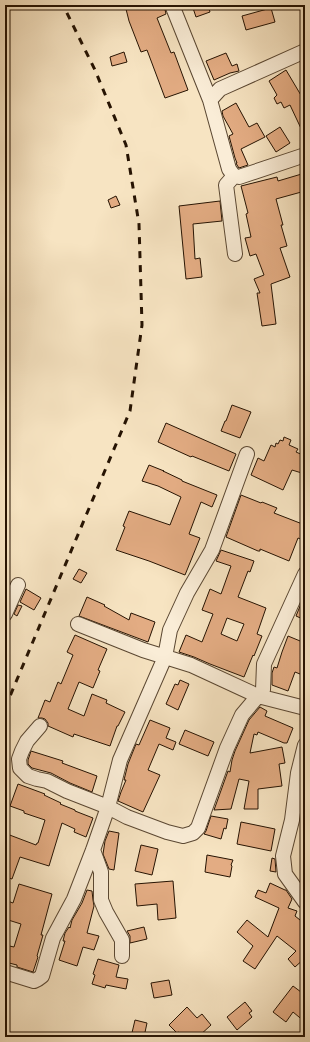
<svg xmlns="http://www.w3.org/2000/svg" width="310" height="1042" font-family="'Sorts Mill Goudy',serif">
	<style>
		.building { fill: #e3ac83; stroke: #261302; fill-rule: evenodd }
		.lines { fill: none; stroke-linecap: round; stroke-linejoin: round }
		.minor-casing { stroke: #5a4732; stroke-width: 16 }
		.minor { stroke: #faedd7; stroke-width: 14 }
		.rail { stroke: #261302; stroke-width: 3; stroke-dasharray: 7 7; stroke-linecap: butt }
	</style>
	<rect width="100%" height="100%" fill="#f7e4c2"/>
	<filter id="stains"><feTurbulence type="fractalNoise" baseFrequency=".005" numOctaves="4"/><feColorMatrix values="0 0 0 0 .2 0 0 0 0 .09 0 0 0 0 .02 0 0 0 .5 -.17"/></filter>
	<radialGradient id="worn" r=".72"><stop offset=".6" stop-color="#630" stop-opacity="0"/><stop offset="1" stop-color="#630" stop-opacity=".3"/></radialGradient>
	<path class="building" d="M 125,5 L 164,5 L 166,14 L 157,18 L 171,53 L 174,52 L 188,90 L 165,98 L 147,50 L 141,52 L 129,21 Z
		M 192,5 L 208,5 L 210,12 L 196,17 Z
		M 271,8 L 275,22 L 246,30 L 242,16 Z
		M 124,52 L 127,62 L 112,66 L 110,57 Z
		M 226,53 L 232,66 L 237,64 L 239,71 L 230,73 L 214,80 L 206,61 Z
		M 286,70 L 305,102 L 305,137 L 290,105 L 284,108 L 281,102 L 277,104 L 274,98 L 277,95 L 269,81 Z
		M 236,103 L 249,127 L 257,123 L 265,137 L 241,149 L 248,165 L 239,168 L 237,165 L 236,163 L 237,163 L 235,158 L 229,136 L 233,134 L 223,116 L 222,111 Z
		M 280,127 L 290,143 L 276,152 L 266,136 Z
		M 305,173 L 305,191 L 276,199 L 283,225 L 281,225 L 287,246 L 280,248 L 290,277 L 271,284 L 276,324 L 262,326 L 257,293 L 260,293 L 254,279 L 264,275 L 256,254 L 250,256 L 245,238 L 251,237 L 246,214 L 248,213 L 241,186 L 277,177 L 278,181 Z
		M 116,196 L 120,205 L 111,208 L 108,200 Z
		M 220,201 L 222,221 L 193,224 L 195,259 L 200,258 L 202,277 L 186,279 L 179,206 Z
		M 232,405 L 251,412 L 240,438 L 221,431 L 225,421 L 226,421 Z
		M 166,423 L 236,454 L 229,471 L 192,456 L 191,457 L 158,442 Z
		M 284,437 L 291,440 L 289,445 L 298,449 L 296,452 L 305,456 L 305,474 L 292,470 L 283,490 L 251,475 L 258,458 L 264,461 L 271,445 L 275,447 L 276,443 L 278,444 L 280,440 L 283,441 Z
		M 149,465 L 164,471 L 163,471 L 182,480 L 182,481 L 217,495 L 212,507 L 201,502 L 189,534 L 200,538 L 185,575 L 149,561 L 116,550 L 125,527 L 123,526 L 129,511 L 170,525 L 181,497 L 158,486 L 142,481 Z
		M 241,495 L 261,503 L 262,502 L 277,508 L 274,513 L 305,525 L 305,535 L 303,540 L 298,538 L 289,561 L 260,549 L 260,551 L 258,551 L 226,537 Z
		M 221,550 L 254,561 L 250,572 L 248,571 L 238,597 L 266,608 L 257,634 L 262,636 L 254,656 L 253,655 L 244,677 L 210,664 L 194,657 L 179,652 L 186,635 L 202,642 L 213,614 L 202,610 L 210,589 L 221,594 L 231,566 L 216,561 ZM 227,618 L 244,624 L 237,641 L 221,634 Z
		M 79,569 L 87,573 L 81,583 L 73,579 Z
		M 26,589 L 41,598 L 34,610 L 20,602 Z
		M 305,594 L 305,620 L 296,616 Z
		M 87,597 L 105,605 L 104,606 L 129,620 L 131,613 L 155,622 L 148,642 L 79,616 Z
		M 18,605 L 22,606 L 17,616 L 14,614 Z
		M 75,635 L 107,649 L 98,670 L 100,671 L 93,688 L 79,682 L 68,709 L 84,716 L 92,694 L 107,700 L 106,703 L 125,712 L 118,726 L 117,726 L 110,746 L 74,734 L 73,737 L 48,726 L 48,723 L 45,719 L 42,718 L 38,718 L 45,700 L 50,702 L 58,682 L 61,684 L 73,655 L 67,652 Z
		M 288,636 L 305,643 L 305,676 L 295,672 L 288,691 L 272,685 L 272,673 L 274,667 L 277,668 L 282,652 Z
		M 180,680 L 189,684 L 178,710 L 166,704 L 175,684 L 178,685 Z
		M 260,707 L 267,711 L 265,716 L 293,728 L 287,743 L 284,743 L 258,732 L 257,735 L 254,734 L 250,753 L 282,747 L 285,763 L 279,764 L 282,786 L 258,789 L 258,809 L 244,809 L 249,781 L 239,779 L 231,809 L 214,810 L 228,771 L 230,772 L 232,760 L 235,751 L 249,720 Z
		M 150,720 L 170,728 L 166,738 L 176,742 L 173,750 L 159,744 L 148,770 L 160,775 L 143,812 L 118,801 L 121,792 L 126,780 L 124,780 L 128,764 L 136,744 L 139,745 Z
		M 185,730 L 214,742 L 208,756 L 179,744 Z
		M 31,751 L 63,761 L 62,763 L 97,776 L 92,792 L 70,783 L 51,773 L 32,768 L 28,764 L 28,760 Z
		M 18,784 L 45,794 L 44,795 L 61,803 L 60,804 L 75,810 L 75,811 L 93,818 L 86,837 L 74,832 L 75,829 L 62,823 L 49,866 L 20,857 L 12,879 L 5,877 L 5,839 L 7,834 L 36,845 L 37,843 L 38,843 L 45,820 L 24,813 L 24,811 L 10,806 Z
		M 211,816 L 228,819 L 226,829 L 224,828 L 221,839 L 204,834 L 206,831 Z
		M 241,822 L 275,829 L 271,851 L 237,844 Z
		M 109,831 L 119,833 L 114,870 L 109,869 L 103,854 L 105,841 Z
		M 141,845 L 158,849 L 152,875 L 135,871 Z
		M 207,855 L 233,860 L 231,865 L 232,866 L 230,877 L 205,872 Z
		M 272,858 L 275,859 L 276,872 L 270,871 Z
		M 173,881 L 176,918 L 158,920 L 157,904 L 137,906 L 135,884 Z
		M 270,883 L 285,890 L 286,890 L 292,899 L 288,908 L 297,911 L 295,916 L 305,924 L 305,958 L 295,967 L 288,959 L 296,951 L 277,936 L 255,969 L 243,961 L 253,946 L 237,932 L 247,920 L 268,937 L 279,908 L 255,897 L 258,890 L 266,893 Z
		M 19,884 L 52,894 L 41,935 L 43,935 L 37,956 L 38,957 L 33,972 L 17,967 L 17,965 L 5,962 L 5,945 L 14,947 L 21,924 L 5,919 L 5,900 L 13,903 Z
		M 87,890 L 92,891 L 93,900 L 94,906 L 87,933 L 99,936 L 94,950 L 83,947 L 77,966 L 59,960 L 65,941 L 63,941 L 65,933 L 69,927 L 70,928 L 72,920 L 82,903 Z
		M 144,927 L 147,939 L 130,943 L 130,936 L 127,931 Z
		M 98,959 L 119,965 L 116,977 L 128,979 L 126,989 L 106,985 L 105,988 L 92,984 L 95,975 L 93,974 Z
		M 169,980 L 172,995 L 154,998 L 151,983 Z
		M 293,986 L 305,995 L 305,1022 L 293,1012 L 286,1022 L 273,1012 Z
		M 245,1002 L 252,1011 L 249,1013 L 252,1017 L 237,1030 L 227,1017 Z
		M 187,1007 L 197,1018 L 202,1014 L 211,1025 L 198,1037 L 183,1037 L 179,1032 L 177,1033 L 169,1025 Z
		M 135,1020 L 147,1023 L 144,1037 L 131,1037 Z"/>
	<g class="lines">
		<g class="minor-casing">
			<path id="minor" d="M 172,5 L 210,100
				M 305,51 L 220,89 L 210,100 L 229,169 L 234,176 L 239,177 L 305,155
				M 234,176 L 226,185 L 235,254
				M 5,614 L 18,585
				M 78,624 L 143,650 L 191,665 L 258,696 L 305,708
				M 40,726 L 27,741 L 22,751 L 19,759 L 20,768 L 28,776 L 37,779 L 47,781 L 67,791 L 108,807 L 127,817 L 167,832 L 183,836 L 193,833 L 198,828 L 227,748 L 242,715 L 263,690 L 264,664 L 305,574
				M 305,745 L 298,773 L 292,820 L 283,856 L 285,874 L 305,902
				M 93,850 L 101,872 L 101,900 L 106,912 L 122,940 L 122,956
				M 5,972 L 34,981 L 38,979 L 42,976 L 53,938 L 74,899 L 93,850 L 108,807 L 120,760 L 165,657 L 170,630 L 187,593 L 212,550 L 247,454"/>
		</g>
		<use href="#minor" class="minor"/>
		<path class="rail" d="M 5,708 L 130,411 L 142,325 L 139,224 L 126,145 L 95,70 L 63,5"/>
	</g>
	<rect width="310" height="1042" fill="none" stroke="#f7e4c2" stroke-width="20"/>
	<rect x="6" y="6" width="298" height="1030" fill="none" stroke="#261302" stroke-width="2"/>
	<rect x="10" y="10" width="290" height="1022" fill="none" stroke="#261302"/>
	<rect width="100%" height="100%" filter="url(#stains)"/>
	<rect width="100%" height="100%" fill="url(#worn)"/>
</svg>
